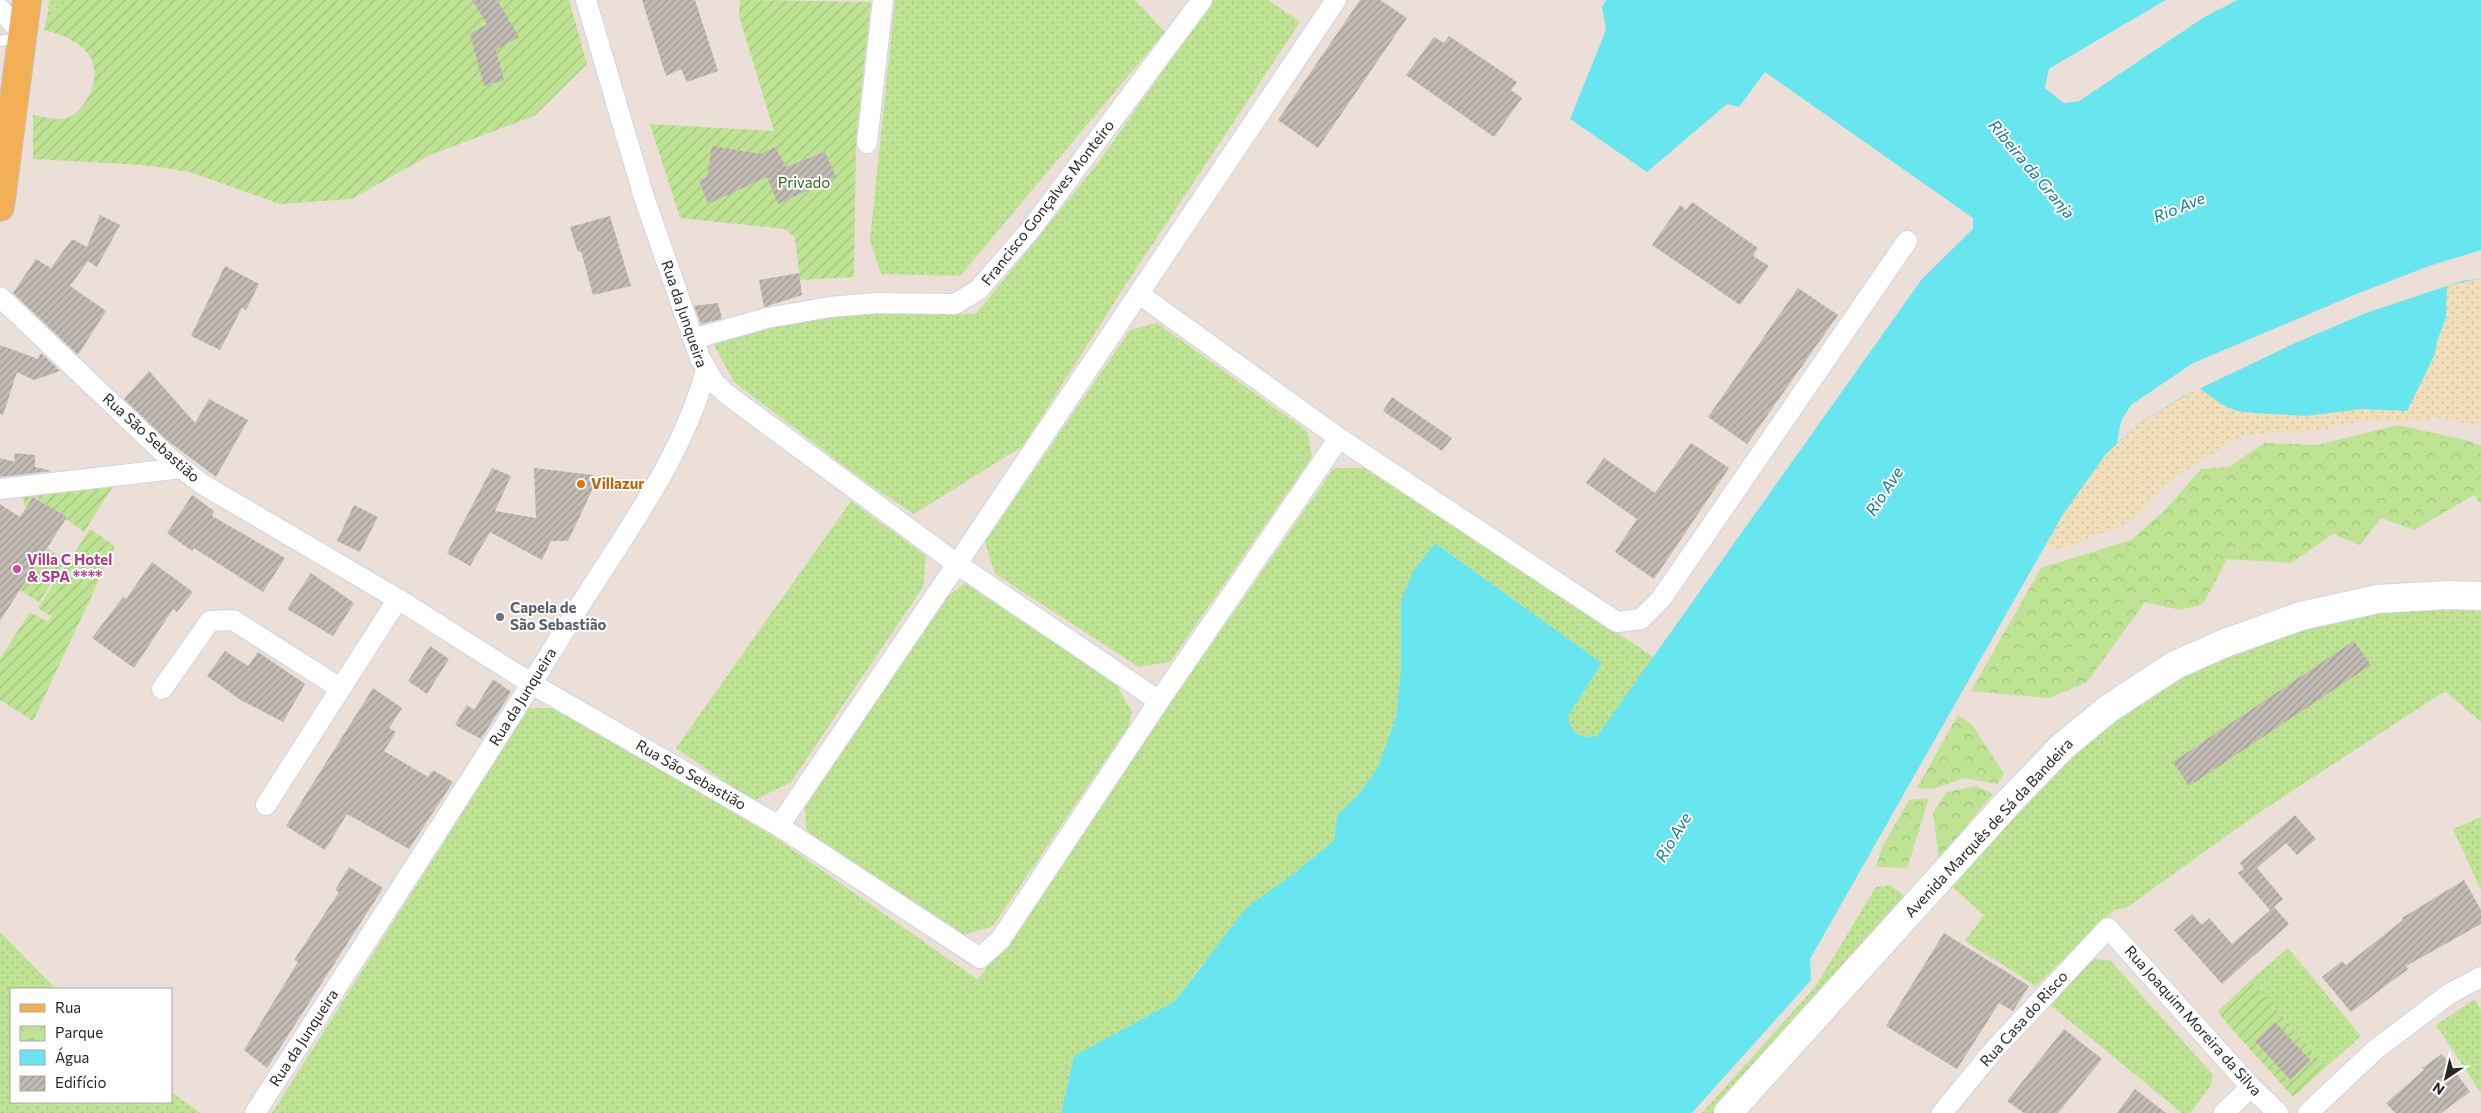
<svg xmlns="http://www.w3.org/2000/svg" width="2481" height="1113" font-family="Commissioner,sans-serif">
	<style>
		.grass { fill: url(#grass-dots) }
		.sand { fill: url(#sand-dots) }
		.park { fill: url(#park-crowns) }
		.garden { fill: url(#garden-furrows) }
		.water { fill: #68e6f0 }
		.pier { fill: #ebdfd8 }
		.building { fill: url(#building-hatch) }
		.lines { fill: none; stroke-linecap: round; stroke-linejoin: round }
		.service-casing { stroke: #ced5e1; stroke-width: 12 }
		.minor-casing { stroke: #ced5e1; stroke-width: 22 }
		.secondary-casing { stroke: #ced5e1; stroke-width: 30 }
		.primary-casing { stroke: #c3c3c3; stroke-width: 30 }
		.service { stroke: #fff; stroke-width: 10 }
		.minor { stroke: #fff; stroke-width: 20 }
		.secondary { stroke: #fff; stroke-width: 28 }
		.primary { stroke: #f2af56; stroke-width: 28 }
		.food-dot { fill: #e8710a; stroke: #fff; stroke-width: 2 }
		.hotel-dot { fill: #d1479c; stroke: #fff; stroke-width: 2 }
		.worship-dot { fill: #6b7280; stroke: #fff; stroke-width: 2 }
		.labels { text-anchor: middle; stroke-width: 4; stroke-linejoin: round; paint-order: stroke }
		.park-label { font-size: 15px; fill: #376418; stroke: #fff }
		.street-label { font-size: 15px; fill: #272727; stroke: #fff }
		.food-label { font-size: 15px; font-weight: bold; fill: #c56008; stroke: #fff; text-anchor: start }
		.hotel-label { font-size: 15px; font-weight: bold; fill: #b23c85; stroke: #fff; text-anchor: start }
		.worship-label { font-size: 15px; font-weight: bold; fill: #5b616d; stroke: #fff; text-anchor: start }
		.water-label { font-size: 16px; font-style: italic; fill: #0b7d91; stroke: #fff }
	</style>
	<defs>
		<pattern id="grass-dots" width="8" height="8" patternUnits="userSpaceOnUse" patternTransform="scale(1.25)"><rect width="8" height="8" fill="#bee393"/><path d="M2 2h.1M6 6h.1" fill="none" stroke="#a3c37f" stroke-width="1.8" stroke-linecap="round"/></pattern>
		<pattern id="sand-dots" width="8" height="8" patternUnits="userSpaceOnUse" patternTransform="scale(1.25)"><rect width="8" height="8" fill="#f1deba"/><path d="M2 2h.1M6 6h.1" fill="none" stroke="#cfbea0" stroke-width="1.8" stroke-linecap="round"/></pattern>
		<pattern id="park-crowns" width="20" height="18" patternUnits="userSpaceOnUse" patternTransform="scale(1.25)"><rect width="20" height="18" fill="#bee393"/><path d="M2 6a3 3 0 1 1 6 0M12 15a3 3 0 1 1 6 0" fill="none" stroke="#a3c37f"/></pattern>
		<pattern id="garden-furrows" width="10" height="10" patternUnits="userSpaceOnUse" patternTransform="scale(1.25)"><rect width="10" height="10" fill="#bee393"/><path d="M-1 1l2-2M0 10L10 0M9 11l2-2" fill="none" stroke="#a3c37f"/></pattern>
		<pattern id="building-hatch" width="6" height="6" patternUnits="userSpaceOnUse" patternTransform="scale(1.25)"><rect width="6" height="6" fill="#c2bbb4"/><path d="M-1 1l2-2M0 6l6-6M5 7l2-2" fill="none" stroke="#9e9892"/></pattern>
	</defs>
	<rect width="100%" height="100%" fill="#ebdfd8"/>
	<path class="grass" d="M 49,0 L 73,0 L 48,13 Z
		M 895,0 L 1135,0 L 1165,32 L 960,276 L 881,274 L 870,240 Z
		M 1213,0 L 1268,0 L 1300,22 L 1126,284 L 1023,446 L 914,514 L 864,481 L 734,382 L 713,343 L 795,320 L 869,312 L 976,314 L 1098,163 Z
		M 1157,323 L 1307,431 L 1312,457 L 1170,662 L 1139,667 L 995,574 L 985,542 L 1130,330 Z
		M 1334,468 L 1364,468 L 1654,657 L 1597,736 C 1580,739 1571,734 1568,716 L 1602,663 L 1435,543 L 1401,668 L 1396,717 L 1378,767 L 1359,794 L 1337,815 L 1334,840 L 1292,875 L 1202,964 L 1175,1001 L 1074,1056 L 1061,1113 L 272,1113 L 529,708 L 559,708 L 779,840 L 978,980 Z
		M 851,501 L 926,556 L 923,587 L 791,782 L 753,801 L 676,748 Z
		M 965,583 L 1116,684 L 1132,712 L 1128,727 L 993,926 L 960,936 L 807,833 L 804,802 L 942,601 Z
		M 2448,608 L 2481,609 L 2481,722 L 2445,691 L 2257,814 L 2126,908 L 2114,910 L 2036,986 L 1965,941 L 1984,915 L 1949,884 L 2071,758 L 2113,719 L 2177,678 L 2304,627 L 2385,611 Z
		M 2481,817 L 2481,890 L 2453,829 Z
		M 1890,885 L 1907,898 L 1713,1113 L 1702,1113 L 1815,987 L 1876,887 Z
		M 0,932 L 56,989 L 11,989 L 11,1102 L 171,1102 L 171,1092 L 201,1113 L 0,1113 Z
		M 2288,948 L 2361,1036 L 2326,1067 L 2251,980 Z
		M 2094,959 L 2110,960 L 2213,1075 L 2210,1087 L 2190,1113 L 2182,1113 L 2049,1004 Z
		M 2475,999 L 2481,1010 L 2481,1093 L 2436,1025 Z"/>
	<path class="sand" d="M 2481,278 L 2481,427 L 2434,417 L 2426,421 L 2364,421 L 2315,431 L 2261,433 L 2240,437 L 2180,474 L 2166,485 L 2137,516 L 2125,524 L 2064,548 L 2054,549 L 2045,545 C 2070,502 2099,453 2139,423 C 2157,409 2179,398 2200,388 L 2221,404 L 2237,411 L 2253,413 L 2306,416 L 2362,409 L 2407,411 L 2435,354 L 2437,341 L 2446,318 L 2447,286 Z"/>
	<path class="park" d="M 2398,425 L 2469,441 L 2481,446 L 2481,504 L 2474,495 L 2414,530 L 2381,518 L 2360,545 L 2333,534 L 2291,563 L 2227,559 L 2203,604 L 2180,610 L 2145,602 L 2087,682 L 2049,698 L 1971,691 L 2041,568 L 2131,540 L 2165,510 L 2201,469 L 2229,467 L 2264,443 L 2317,445 Z
		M 1958,715 L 1973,726 L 2004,774 L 1997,784 L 1964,778 L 1932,789 L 1917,788 Z
		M 1976,786 L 1993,794 L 1939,859 L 1933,812 L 1947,792 Z
		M 1929,798 L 1907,868 L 1876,867 L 1882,847 L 1909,800 Z"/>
	<path class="garden" d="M 73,0 L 569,0 L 587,64 L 534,116 L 430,155 L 351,199 L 280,204 L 190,172 L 144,165 L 33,159 L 33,115 C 45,117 61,122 72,116 C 80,111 88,99 91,91 C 105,55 75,37 44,30 L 48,13 Z
		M 740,0 L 871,2 L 856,139 L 854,277 L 800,280 L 795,238 L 785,229 L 680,218 L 650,124 L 774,131 L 739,16 Z
		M 117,480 L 84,532 L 34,496 L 25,508 L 22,491 Z
		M 90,529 L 115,546 L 33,721 L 0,700 L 0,659 L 30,612 L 48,622 L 51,616 L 38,608 Z
		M 47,548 L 66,561 L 39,602 L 20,590 Z
		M 2251,980 L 2326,1067 L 2293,1097 L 2223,1019 L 2218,1011 Z"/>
	<path class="water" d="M 1606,0 L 2166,0 L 2049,69 L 2045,88 L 2064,103 L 2079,101 L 2204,17 L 2237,0 L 2481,0 L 2481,278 L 2447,286 L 2446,318 L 2437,341 L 2435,354 L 2407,411 L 2362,409 L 2306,416 L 2253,413 L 2237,411 L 2221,404 L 2199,388 L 2139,423 L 2105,455 L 2062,516 L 1810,959 L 1811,980 L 1692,1113 L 1061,1113 L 1074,1056 L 1175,1001 L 1246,908 L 1292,875 L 1334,840 L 1337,815 L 1359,794 L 1378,767 L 1396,717 L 1401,668 L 1401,600 L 1414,570 L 1435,543 L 1602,663 L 1568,716 C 1571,734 1580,739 1597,736 L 1922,279 L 1973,229 L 1973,218 L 1765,72 L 1739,107 L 1727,104 L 1647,172 L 1570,119 L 1606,30 L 1602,7 Z"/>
	<path class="pier" d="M 2166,0 L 2168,0 L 2167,2 L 2141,18 L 2052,71 L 2048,87 L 2064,100 L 2078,99 L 2203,15 L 2232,0 L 2237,0 L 2204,17 L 2079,101 L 2064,103 L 2045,88 L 2049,69 Z
		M 2481,250 L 2481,278 L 2462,281 L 2366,313 L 2293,344 L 2184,396 L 2139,423 L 2117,443 L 2121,421 L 2131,405 L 2193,363 L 2354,295 L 2429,266 Z"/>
	<path class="building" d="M 472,0 L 497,0 L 519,37 L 496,50 L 504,80 L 484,86 L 470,34 L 487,24 Z
		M 642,0 L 695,0 L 718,71 L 687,82 L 681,69 L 666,76 Z
		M 1360,0 L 1380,0 L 1407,18 L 1318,148 L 1278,120 Z
		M 1449,36 L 1517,82 L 1511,90 L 1522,98 L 1494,137 L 1406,75 L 1434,37 L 1444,43 Z
		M 712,146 L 761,154 L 775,147 L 786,167 L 825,152 L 836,177 L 778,204 L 767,177 L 708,204 L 699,180 L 707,177 Z
		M 1692,202 L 1758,248 L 1753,256 L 1769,266 L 1740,305 L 1652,245 L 1680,205 L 1686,210 Z
		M 100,215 L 120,225 L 97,267 L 88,261 L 70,286 L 106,311 L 78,355 L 13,293 L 36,259 L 51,268 L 72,239 L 87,247 Z
		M 610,216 L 631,286 L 593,295 L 581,251 L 578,252 L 570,227 Z
		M 225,266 L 259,284 L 246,310 L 242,308 L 220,350 L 191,336 Z
		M 799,273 L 802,295 L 764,307 L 759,280 Z
		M 1798,288 L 1838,315 L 1747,444 L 1708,417 Z
		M 718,303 L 722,319 L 701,324 L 694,306 Z
		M 0,345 L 38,359 L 41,353 L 60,371 L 34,380 L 17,372 L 3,415 L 0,414 Z
		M 149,371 L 195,423 L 209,399 L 248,420 L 216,477 L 168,441 L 124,399 Z
		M 1392,397 L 1452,438 L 1442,451 L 1383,411 Z
		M 1691,443 L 1729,468 L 1654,579 L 1615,552 L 1637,519 L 1586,483 L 1604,458 L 1655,493 Z
		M 14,453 L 35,455 L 35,467 L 52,471 L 0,477 L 0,458 L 15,462 Z
		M 492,468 L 511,476 L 495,511 L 536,518 L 534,468 L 593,475 L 595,484 L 568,541 L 551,541 L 542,560 L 490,532 L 470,566 L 447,553 Z
		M 192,495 L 214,511 L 212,516 L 285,558 L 263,592 L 194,548 L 192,551 L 167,533 Z
		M 33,497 L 67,517 L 0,621 L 0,504 L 20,517 Z
		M 354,505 L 378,517 L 360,552 L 337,541 Z
		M 152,562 L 193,592 L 177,612 L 173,609 L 134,668 L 92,638 L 123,597 L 126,599 Z
		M 311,573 L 354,603 L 333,636 L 287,609 Z
		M 2354,641 L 2371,665 L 2189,786 L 2173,762 Z
		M 430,646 L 449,659 L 427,694 L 408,681 Z
		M 225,651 L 248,666 L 258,652 L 305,684 L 283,722 L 239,699 L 207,676 Z
		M 493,679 L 511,692 L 481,739 L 455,725 L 467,705 L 474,710 Z
		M 373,688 L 402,708 L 389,728 L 396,732 L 384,751 L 428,777 L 433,770 L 453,782 L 409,849 L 347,814 L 325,850 L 286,826 Z
		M 2295,815 L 2316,839 L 2297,855 L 2286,843 L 2257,868 L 2283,899 L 2270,910 L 2238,873 L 2244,869 L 2240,863 Z
		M 349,867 L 383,888 L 267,1068 L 244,1050 L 298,962 L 294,960 L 339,892 L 335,890 Z
		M 2464,880 L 2481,910 L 2481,924 L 2406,966 L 2408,969 L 2351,1012 L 2322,977 L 2342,961 L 2346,965 L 2403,920 L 2402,918 Z
		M 2274,907 L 2289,924 L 2222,984 L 2174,930 L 2192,914 L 2202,925 L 2209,918 L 2232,944 Z
		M 1944,933 L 2029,986 L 2013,1011 L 1999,1003 L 1957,1069 L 1886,1026 Z
		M 2275,1022 L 2311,1061 L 2290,1080 L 2255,1041 Z
		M 2064,1029 L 2102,1059 L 2058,1113 L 2024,1113 L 2007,1101 Z
		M 2442,1054 L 2470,1092 L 2441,1113 L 2395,1113 L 2386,1103 L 2424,1070 L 2422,1068 Z
		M 2135,1089 L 2166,1113 L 2117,1113 Z"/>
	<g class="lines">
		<g class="service-casing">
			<path id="service" d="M 0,41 L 20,37"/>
		</g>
		<g class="minor-casing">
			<path id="minor" d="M 586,0 L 644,197 L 700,358 L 714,382 L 725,393 L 957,564 L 1159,701
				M 0,9 L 24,36
				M 867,143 L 883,0
				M 1139,294 L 1339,438 L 1617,622 L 1641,619 L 1661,599 L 1907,241
				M 0,297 L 167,456 L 202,484 L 398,599 L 532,684 L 779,826 L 980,958 L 1000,940 L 1159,701 L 1339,438
				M 693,339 L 767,318 L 830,307 L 877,303 L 955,304 L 978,290 L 1031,229 L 1202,0
				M 0,489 L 182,468
				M 162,689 L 210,621 L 233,620 L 340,688
				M 266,805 L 398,599
				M 779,826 L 957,564 L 1336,0
				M 255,1113 C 362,947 471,783 574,615 C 622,537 682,460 706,370
				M 1942,1113 L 1993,1051 L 2108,928 L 2251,1087 L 2278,1113
				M 2224,1113 L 2251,1087
				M 2308,1113 L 2375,1050 L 2449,994 L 2481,977"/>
		</g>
		<g class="secondary-casing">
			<path id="secondary" d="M 1728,1113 L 2007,804 L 2062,747 L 2108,709 L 2175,665 L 2225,643 L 2301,616 L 2377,599 L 2448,595 L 2481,596"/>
		</g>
		<g class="primary-casing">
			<path id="primary" d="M 0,207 L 27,0"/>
		</g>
		<use href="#service" class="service"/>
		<use href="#minor" class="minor"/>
		<use href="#secondary" class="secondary"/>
		<use href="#primary" class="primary"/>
	</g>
	<circle class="food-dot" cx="581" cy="484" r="5"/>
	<circle class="hotel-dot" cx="17" cy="569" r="5"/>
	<circle class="worship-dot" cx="500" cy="617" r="5"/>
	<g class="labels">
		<g class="park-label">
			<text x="804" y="188">Privado</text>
		</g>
		<g class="street-label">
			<text transform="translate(1048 203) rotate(-52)" y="5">Francisco Gonçalves Monteiro</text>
			<text transform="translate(684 314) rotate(71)" y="5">Rua da Junqueira</text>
			<text transform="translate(151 438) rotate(42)" y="5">Rua São Sebastião</text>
			<text transform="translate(523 697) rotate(-58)" y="5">Rua da Junqueira</text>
			<text transform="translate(691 775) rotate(30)" y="5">Rua São Sebastião</text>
			<text transform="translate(1989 828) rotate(-47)" y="5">Avenida Marquês de Sá da Bandeira</text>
			<text transform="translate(2024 1019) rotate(-48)" y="5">Rua Casa do Risco</text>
			<text transform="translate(2193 1021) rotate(48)" y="5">Rua Joaquim Moreira da Silva</text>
			<text transform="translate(304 1038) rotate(-57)" y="5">Rua da Junqueira</text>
		</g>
		<g class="food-label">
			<text x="591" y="489">Villazur</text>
		</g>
		<g class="hotel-label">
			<text x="27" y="565">Villa C Hotel<tspan x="27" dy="17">&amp; SPA ****</tspan></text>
		</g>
		<g class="worship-label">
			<text x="510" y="613">Capela de<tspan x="510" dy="17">São Sebastião</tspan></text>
		</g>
		<g class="water-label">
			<text transform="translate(2032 169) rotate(50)" y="6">Ribeira da Granja</text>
			<text transform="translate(2179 207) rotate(-22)" y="6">Rio Ave</text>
			<text transform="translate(1884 491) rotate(-57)" y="6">Rio Ave</text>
			<text transform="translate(1673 837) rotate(-59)" y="6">Rio Ave</text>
		</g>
	</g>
	<rect x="10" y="988" width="162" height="115" fill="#ffffff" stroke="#a9a9a9"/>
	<rect x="20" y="1004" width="25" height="8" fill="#f2af56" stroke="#a9a9a9"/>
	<text x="55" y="1013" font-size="15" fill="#272727">Rua</text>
	<rect x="20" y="1026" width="25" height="15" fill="url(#park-crowns)" stroke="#a9a9a9"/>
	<text x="55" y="1038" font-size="15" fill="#272727">Parque</text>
	<rect x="20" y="1050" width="25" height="15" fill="#68e6f0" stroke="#a9a9a9"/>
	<text x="55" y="1063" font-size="15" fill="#272727">Água</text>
	<rect x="20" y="1076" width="25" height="15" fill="url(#building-hatch)" stroke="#a9a9a9"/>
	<text x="55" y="1088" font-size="15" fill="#272727">Edifício</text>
	<g transform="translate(2446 1078) rotate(215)" stroke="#ffffff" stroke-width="4" paint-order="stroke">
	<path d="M0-4L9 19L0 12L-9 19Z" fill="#272727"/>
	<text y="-8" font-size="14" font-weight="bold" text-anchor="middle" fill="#272727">N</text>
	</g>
</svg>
